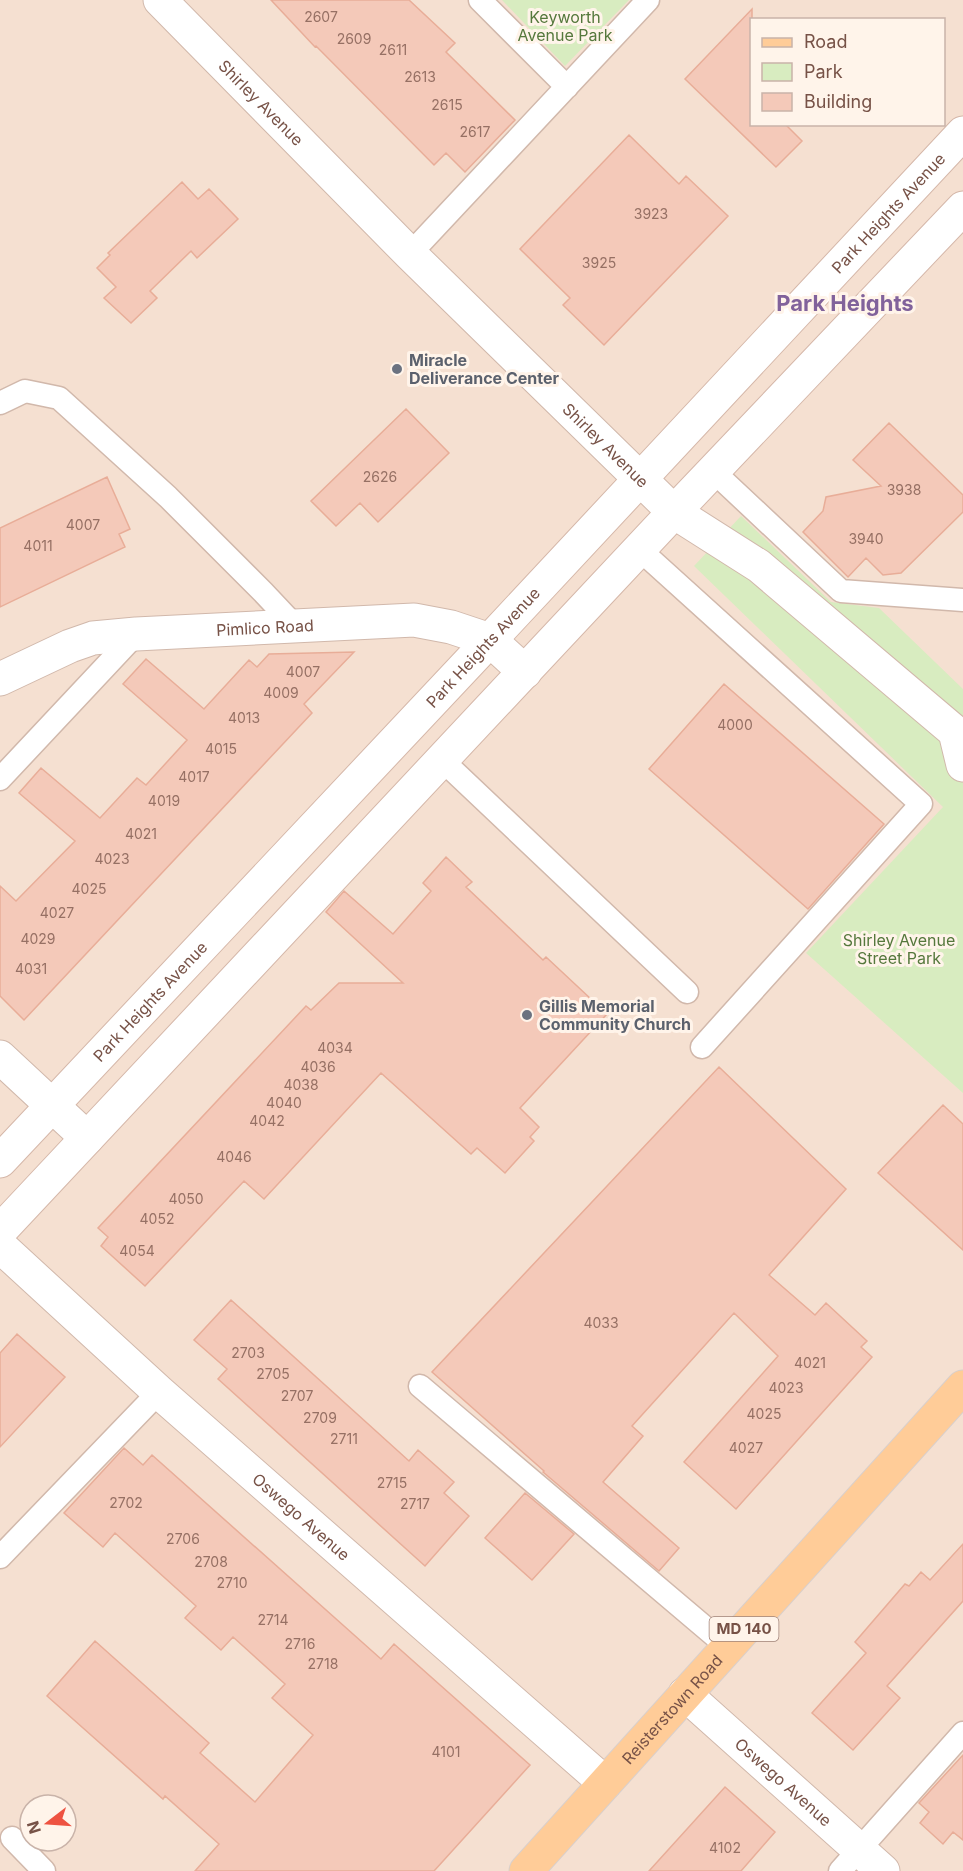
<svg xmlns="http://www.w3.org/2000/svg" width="963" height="1871" font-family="Inter,sans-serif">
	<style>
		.residential { fill: #f5e0d1; fill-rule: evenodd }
		.green { fill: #d8ecc0 }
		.building { fill: #f4c9b9; stroke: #e8ad98; stroke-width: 1.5 }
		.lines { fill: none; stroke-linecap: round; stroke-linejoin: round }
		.lane-casing { stroke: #d1b8ab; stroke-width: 25 }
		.street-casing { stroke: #d1b8ab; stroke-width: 35 }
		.secondary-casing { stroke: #d5b7a9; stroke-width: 35 }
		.primary-casing { stroke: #d9cfcb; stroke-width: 35 }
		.lane { stroke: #fff; stroke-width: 22 }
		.street { stroke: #fff; stroke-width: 33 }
		.secondary { stroke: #fff; stroke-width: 33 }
		.primary { stroke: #ffcc98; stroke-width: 33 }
		.worship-dot { fill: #6b7280; stroke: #fff4ea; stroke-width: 2 }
		.labels { text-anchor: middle; stroke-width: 6; stroke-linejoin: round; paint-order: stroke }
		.number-label { font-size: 14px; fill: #967064 }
		.shield { fill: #fff4ea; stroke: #a08378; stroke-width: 1.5 }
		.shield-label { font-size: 15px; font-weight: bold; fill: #775247 }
		.park-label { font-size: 16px; fill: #55783c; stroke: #fff4ea }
		.street-label { font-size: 16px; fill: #775247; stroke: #fff4ea }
		.worship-label { font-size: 16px; font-weight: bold; fill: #5b616d; stroke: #fff4ea; text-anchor: start }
		.district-label { font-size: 22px; font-weight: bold; fill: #81629b; stroke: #fff4ea }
	</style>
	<rect width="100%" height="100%" fill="#fdf0e3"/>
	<path class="residential" d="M 0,0 L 963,0 L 963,1871 L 0,1871 ZM 752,20 L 944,20 L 944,124 L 752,124 ZM 30,1805 L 66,1805 L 66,1841 L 30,1841 Z"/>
	<path class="green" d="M 502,0 L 629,0 L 565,66 Z
		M 741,516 L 831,602 L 879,608 L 963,689 L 963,1093 L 806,953 L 943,807 L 694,566 Z"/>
	<path class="building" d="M 271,0 L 409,0 L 455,43 L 446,52 L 515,120 L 465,172 L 446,153 L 434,165 L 316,46 L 315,47 Z
		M 752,9 L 752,124 L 785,124 L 802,141 L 776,167 L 685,79 Z
		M 629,135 L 679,184 L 686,176 L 728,216 L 604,345 L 563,305 L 570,298 L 520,249 Z
		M 182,182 L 198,199 L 209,189 L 238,219 L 197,258 L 191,251 L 150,291 L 157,298 L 131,323 L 104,298 L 116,287 L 97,268 L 110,255 L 108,253 Z
		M 406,409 L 449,453 L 378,522 L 360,503 L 336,526 L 311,501 Z
		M 889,423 L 963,495 L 963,512 L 901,573 L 883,575 L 866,558 L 848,577 L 803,532 L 823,511 L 826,497 L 881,486 L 853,460 Z
		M 107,477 L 130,529 L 119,534 L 125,547 L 0,607 L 0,528 Z
		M 354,652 L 304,704 L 312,713 L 24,1020 L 0,996 L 0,886 L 16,901 L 75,841 L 19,793 L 41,768 L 100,818 L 137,778 L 146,785 L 187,740 L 123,684 L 146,659 L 204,709 L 249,660 L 257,667 L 269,654 Z
		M 724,684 L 884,824 L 808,909 L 649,769 Z
		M 446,857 L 472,882 L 466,887 L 543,960 L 546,957 L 607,1014 L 520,1108 L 539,1127 L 530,1137 L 534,1141 L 505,1173 L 477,1148 L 471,1154 L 381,1073 L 264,1199 L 244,1181 L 145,1286 L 101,1246 L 108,1237 L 98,1228 L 306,1006 L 311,1010 L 339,983 L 403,983 L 326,912 L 344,891 L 393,934 L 431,891 L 423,883 Z
		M 719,1067 L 846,1189 L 769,1275 L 815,1315 L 826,1303 L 867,1341 L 861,1347 L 872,1357 L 736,1509 L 684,1462 L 778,1356 L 734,1313 L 632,1426 L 643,1436 L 603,1482 L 679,1548 L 659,1571 L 543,1472 L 544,1471 L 432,1372 Z
		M 943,1105 L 963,1124 L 963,1250 L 878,1173 Z
		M 231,1300 L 409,1461 L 418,1450 L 454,1482 L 444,1493 L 469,1516 L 425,1566 L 218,1379 L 227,1369 L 194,1340 Z
		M 17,1334 L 65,1377 L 0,1447 L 0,1353 Z
		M 124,1448 L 143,1465 L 152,1455 L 381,1659 L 394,1644 L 530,1765 L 434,1871 L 195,1871 L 219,1844 L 165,1796 L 163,1799 L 47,1696 L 95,1641 L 209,1743 L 200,1753 L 255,1802 L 313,1735 L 272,1698 L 285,1684 L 233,1637 L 221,1650 L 185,1618 L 196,1606 L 115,1533 L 103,1547 L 64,1513 Z
		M 525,1493 L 574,1534 L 532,1580 L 485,1538 Z
		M 963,1544 L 963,1601 L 887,1686 L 900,1698 L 853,1750 L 812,1713 L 866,1653 L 855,1642 L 905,1584 L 909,1586 L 921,1572 L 930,1580 Z
		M 963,1755 L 963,1840 L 953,1832 L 943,1844 L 920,1823 L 929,1812 L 919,1803 Z
		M 725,1787 L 775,1832 L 741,1871 L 649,1871 Z"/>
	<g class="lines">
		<g class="lane-casing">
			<path id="lane" d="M 480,0 L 567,87
				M 410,254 L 648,0
				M 0,403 L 25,391 L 59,398 L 168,497 L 263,592 L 295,626
				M 713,471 L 841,591 L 963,600
				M 639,549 L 921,804 L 702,1047
				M 442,760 L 687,992
				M 0,779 L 136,634
				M 420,1386 L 728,1647
				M 0,1557 L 159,1392
				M 12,1838 L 44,1871
				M 840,1871 L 963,1733"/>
		</g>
		<g class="street-casing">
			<g id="street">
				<path id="s1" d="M 160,0 L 410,254 L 674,512 L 759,566 L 955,732 L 963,765"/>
				<path id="s2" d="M 0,679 L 70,646 L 93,638 L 136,634 L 414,620 L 451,627 L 490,640 L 525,672"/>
				<path d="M 0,1057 L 87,1138"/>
				<path id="s3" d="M 0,1246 L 159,1392 L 605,1783"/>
				<path id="s4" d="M 685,1694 L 883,1871"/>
			</g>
		</g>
		<g class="secondary-casing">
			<g id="secondary">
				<path id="s5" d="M 0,1161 L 490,640 L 963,133"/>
				<path d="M 0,1231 L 674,512 L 963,208"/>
			</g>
		</g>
		<g class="primary-casing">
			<g id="primary">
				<path id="s6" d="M 526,1871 L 963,1387"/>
			</g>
		</g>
		<use href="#lane" class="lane"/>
		<use href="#street" class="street"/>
		<use href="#secondary" class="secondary"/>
		<use href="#primary" class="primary"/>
	</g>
	<g class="worship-dot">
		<circle cx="397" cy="369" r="6"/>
		<circle cx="527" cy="1015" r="6"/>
	</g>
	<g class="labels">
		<g class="number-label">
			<text x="321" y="22">2607</text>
			<text x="354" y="44">2609</text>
			<text x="393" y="55">2611</text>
			<text x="420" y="82">2613</text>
			<text x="447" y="110">2615</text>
			<text x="475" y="137">2617</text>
			<text x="651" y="219">3923</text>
			<text x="599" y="268">3925</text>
			<text x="380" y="482">2626</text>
			<text x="904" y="495">3938</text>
			<text x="83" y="530">4007</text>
			<text x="866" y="544">3940</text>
			<text x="38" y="551">4011</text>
			<text x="303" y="677">4007</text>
			<text x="281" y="698">4009</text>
			<text x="244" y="723">4013</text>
			<text x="735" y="730">4000</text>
			<text x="221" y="754">4015</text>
			<text x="194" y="782">4017</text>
			<text x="164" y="806">4019</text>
			<text x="141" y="839">4021</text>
			<text x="112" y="864">4023</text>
			<text x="89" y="894">4025</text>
			<text x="57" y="918">4027</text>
			<text x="38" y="944">4029</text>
			<text x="31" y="974">4031</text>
			<text x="335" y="1053">4034</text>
			<text x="318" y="1072">4036</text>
			<text x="301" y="1090">4038</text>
			<text x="284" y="1108">4040</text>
			<text x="267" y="1126">4042</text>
			<text x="234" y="1162">4046</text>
			<text x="186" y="1204">4050</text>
			<text x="157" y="1224">4052</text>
			<text x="137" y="1256">4054</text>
			<text x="601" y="1328">4033</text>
			<text x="248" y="1358">2703</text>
			<text x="810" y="1368">4021</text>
			<text x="273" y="1379">2705</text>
			<text x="786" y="1393">4023</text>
			<text x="297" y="1401">2707</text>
			<text x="764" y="1419">4025</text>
			<text x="320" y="1423">2709</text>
			<text x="344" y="1444">2711</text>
			<text x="746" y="1453">4027</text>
			<text x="392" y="1488">2715</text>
			<text x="126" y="1508">2702</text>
			<text x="415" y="1509">2717</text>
			<text x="183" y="1544">2706</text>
			<text x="211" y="1567">2708</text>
			<text x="232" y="1588">2710</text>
			<text x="273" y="1625">2714</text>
			<text x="300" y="1649">2716</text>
			<text x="323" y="1669">2718</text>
			<text x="446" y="1757">4101</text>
			<text x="725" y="1853">4102</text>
		</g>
		<rect class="shield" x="709.5" y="1617" width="69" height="24" rx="4.5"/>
		<g class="shield-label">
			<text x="744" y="1634">MD 140</text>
		</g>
		<g class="park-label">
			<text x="565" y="23">Keyworth<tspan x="565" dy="18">Avenue Park</tspan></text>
			<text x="899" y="946">Shirley Avenue<tspan x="899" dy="18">Street Park</tspan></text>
		</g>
		<g class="street-label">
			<text dy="6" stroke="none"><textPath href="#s1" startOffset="144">Shirley Avenue</textPath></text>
			<text dy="6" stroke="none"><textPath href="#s5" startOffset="1299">Park Heights Avenue</textPath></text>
			<text dy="6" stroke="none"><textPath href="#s1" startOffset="630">Shirley Avenue</textPath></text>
			<text dy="6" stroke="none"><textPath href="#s2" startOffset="274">Pimlico Road</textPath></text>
			<text dy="6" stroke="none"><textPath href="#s5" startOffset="705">Park Heights Avenue</textPath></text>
			<text dy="6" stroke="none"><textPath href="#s5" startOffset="219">Park Heights Avenue</textPath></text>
			<text dy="6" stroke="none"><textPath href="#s3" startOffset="405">Oswego Avenue</textPath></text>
			<text dy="6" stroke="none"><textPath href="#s6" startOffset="218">Reisterstown Road</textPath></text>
			<text dy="6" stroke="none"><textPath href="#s4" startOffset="132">Oswego Avenue</textPath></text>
		</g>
		<g class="worship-label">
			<text x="409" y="366">Miracle<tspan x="409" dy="18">Deliverance Center</tspan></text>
			<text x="539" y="1012">Gillis Memorial<tspan x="539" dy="18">Community Church</tspan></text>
		</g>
		<g class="district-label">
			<text x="845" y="311">Park Heights</text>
		</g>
	</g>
	<rect x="750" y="18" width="195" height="108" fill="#fff4ea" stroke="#c9b3a9" stroke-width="1.5"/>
	<rect x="762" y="38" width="30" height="9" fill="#ffcc98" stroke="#c9b3a9" stroke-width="1.5"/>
	<text x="804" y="48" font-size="18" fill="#775247">Road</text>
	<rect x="762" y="63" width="30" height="18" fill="#d8ecc0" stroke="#c9b3a9" stroke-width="1.5"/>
	<text x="804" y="78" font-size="18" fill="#775247">Park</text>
	<rect x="762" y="93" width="30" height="18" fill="#f4c9b9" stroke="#c9b3a9" stroke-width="1.5"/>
	<text x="804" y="108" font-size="18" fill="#775247">Building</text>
	<g transform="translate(48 1823) rotate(253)"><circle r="28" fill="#fff4ea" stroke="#c9b3a9" stroke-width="1.5"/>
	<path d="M0-4.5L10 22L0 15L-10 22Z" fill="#ee5241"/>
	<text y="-9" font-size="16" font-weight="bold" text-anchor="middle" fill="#775247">N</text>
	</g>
</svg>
